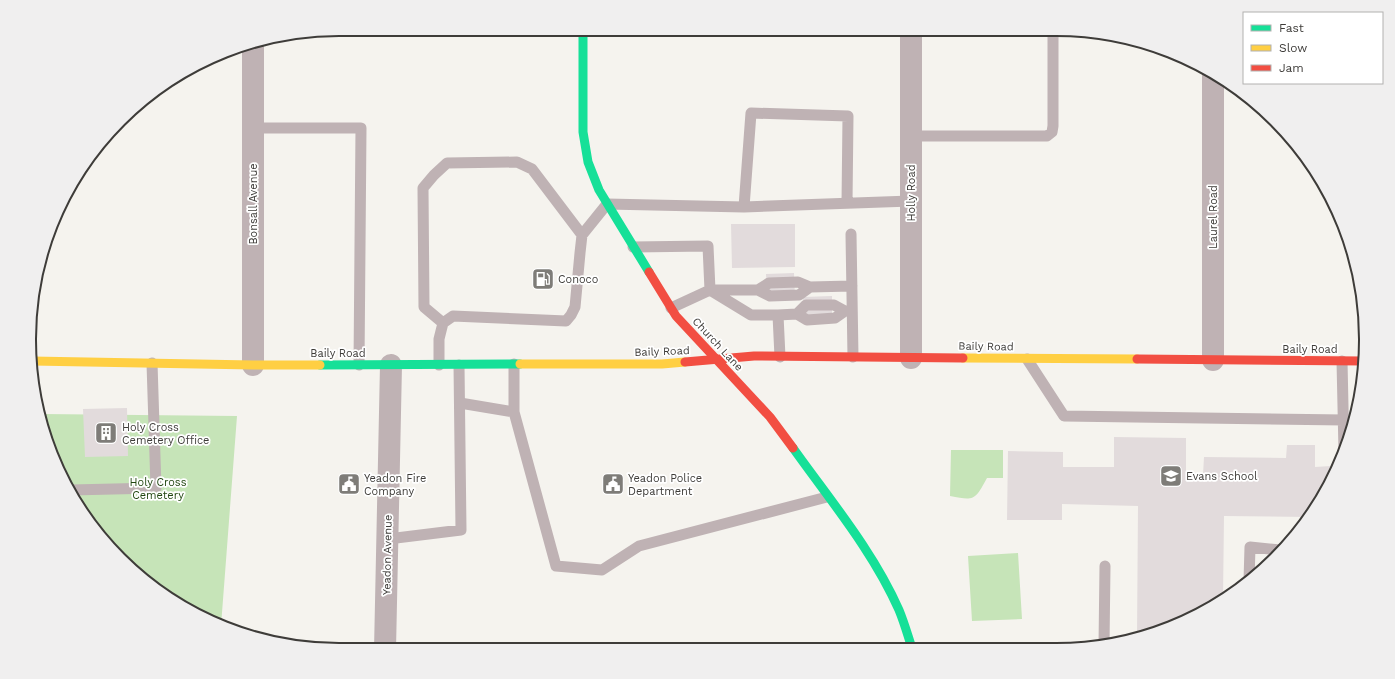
<svg xmlns="http://www.w3.org/2000/svg" width="1395" height="679" font-family="'Work Sans',sans-serif">
	<style>
		.green { fill: #c6e4b8 }
		.building { fill: #e2dbdc }
		.lines { fill: none; stroke-linecap: round; stroke-linejoin: round }
		.lane { stroke: #bfb2b4; stroke-width: 11 }
		.street { stroke: #bfb2b4; stroke-width: 22 }
		.fast { stroke: #16e098; stroke-width: 9 }
		.slow { stroke: #ffcf43; stroke-width: 9 }
		.jam { stroke: #f24e42; stroke-width: 9 }
		.labels { text-anchor: middle; stroke-width: 3.5; stroke-linejoin: round; paint-order: stroke }
		.street-label { font-size: 11px; fill: #3e3c39; stroke: #fff }
		.poi-label { font-size: 11px; fill: #3e3c39; stroke: #fff; text-anchor: start }
		.park-label { font-size: 11px; fill: #214610; stroke: #fff }
		.rim { fill: none; stroke: #3e3c39; stroke-width: 2 }
	</style>
	<rect width="100%" height="100%" fill="#f5f3ee"/>
	<path class="green" d="M 42,414 L 237,416 L 221,626 L 167,598 L 120,559 L 61,477 Z
		M 951,450 L 1003,450 L 1003,478 L 987,478 C 975,500 975,501 950,496 Z
		M 1018,553 L 1022,619 L 972,621 L 968,556 Z"/>
	<path class="building" d="M 731,224 L 795,224 L 795,267 L 732,268 Z
		M 794,273 L 795,297 L 767,298 L 766,274 Z
		M 832,296 L 832,321 L 804,322 L 803,297 Z
		M 127,408 L 128,456 L 85,457 L 83,409 Z
		M 1114,437 L 1186,438 L 1186,475 L 1203,475 L 1204,457 L 1286,458 L 1287,445 L 1315,445 L 1315,467 L 1331,466 L 1330,479 L 1315,506 L 1311,506 L 1310,514 L 1309,517 L 1224,516 L 1223,598 L 1175,626 L 1137,636 L 1138,506 L 1062,504 L 1062,520 L 1007,520 L 1008,451 L 1063,452 L 1063,467 L 1114,467 Z"/>
	<g class="lines">
		<path class="lane" d="M 253,128 L 361,128 L 359,365
			M 911,136 L 1047,136 L 1052,132 L 1053,126 L 1053,29
			M 847,203 L 848,116 L 751,113 L 744,207 L 911,201
			M 851,234 L 853,357
			M 633,247 L 708,246 L 710,290 L 751,315 L 778,315 L 780,357
			M 810,287 L 799,295 L 770,296 L 758,290 L 769,283 L 798,282 L 810,287 L 852,286
			M 671,308 L 710,290 L 758,290
			M 797,314 L 807,320 L 835,318 L 845,311
			M 778,315 L 797,314 L 806,305 L 834,305 L 845,311 L 852,311
			M 443,323 L 424,307 L 423,188 L 434,175 L 447,163 L 517,162 L 532,169 L 582,235
			M 1027,359 L 1064,416 L 1344,420
			M 1342,361 L 1344,452
			M 514,364 L 514,412
			M 439,365 L 439,339 L 443,323 L 453,316 L 566,321 L 571,315 L 575,307 L 580,253 L 582,235 L 607,204 L 744,207
			M 460,403 L 514,412 L 556,566 L 602,570 L 639,546 L 827,497
			M 71,490 L 156,488 L 152,363
			M 388,539 L 461,530 L 459,365
			M 1249,581 L 1250,547 L 1280,550
			M 1104,645 L 1105,566"/>
		<path class="street" d="M 911,29 L 911,358
			M 1213,73 L 1213,360
			M 253,365 L 253,43
			M 385,650 L 391,365"/>
		<path class="fast" d="M 583,29 L 583,132 L 588,162 L 599,190 L 649,272
			M 320,365 L 520,364
			M 793,448 C 830,500 873,551 899,610 C 904,622 908,636 912,648"/>
		<path class="slow" d="M 963,358 L 1137,359
			M 32,361 L 253,365 L 320,365
			M 520,364 L 662,364 L 685,362"/>
		<path class="jam" d="M 649,272 L 676,316 L 770,417 L 793,448
			M 1137,359 L 1364,361
			M 685,362 L 754,356 L 963,358"/>
	</g>
	<defs>
		<g id="fuel-square" transform="scale(1.15)"><rect x="-9" y="-9" width="18" height="18" rx="4" fill="#7e7c78" stroke="#fff"/><path d="M-5.5-6h7V0h2V4h1.3V-2.5L3-4.5l.8-.8L6-3V5H2.5V1h-1V6h-7ZM-4.2-4.7v3.2H.2V-4.7Z" fill="#fff"/></g>
		<g id="building-square" transform="scale(1.15)"><rect x="-9" y="-9" width="18" height="18" rx="4" fill="#7e7c78" stroke="#fff"/><path d="M-4-6H4V6H1V3H-1V6H-4ZM-2.5-4.3h1.7v1.8h-1.7ZM.8-4.3h1.7v1.8H.8ZM-2.5-1h1.7V.8h-1.7ZM.8-1h1.7V.8H.8Z" fill="#fff"/></g>
		<g id="school-square" transform="scale(1.15)"><rect x="-9" y="-9" width="18" height="18" rx="4" fill="#7e7c78" stroke="#fff"/><path d="M0-5L7-2L0 1L-7-2ZM-4 1L0 2.5L4 1V4Q0 6-4 4Z" fill="#fff"/></g>
		<g id="civic-square" transform="scale(1.15)"><rect x="-9" y="-9" width="18" height="18" rx="4" fill="#7e7c78" stroke="#fff"/><path d="M-.6-6.5H3V-4.5H.6V-3L4-1V1h2V6H-6V1h2V-1L-.6-3ZM-1.2 2.5V6h2.4V2.5Z" fill="#fff"/></g>
	</defs>
	<g fill-rule="evenodd">
		<use href="#fuel-square" x="543" y="279"/>
		<use href="#building-square" x="106" y="433"/>
		<use href="#school-square" x="1171" y="476"/>
		<use href="#civic-square" x="349" y="484"/>
		<use href="#civic-square" x="613" y="484"/>
	</g>
	<g class="labels">
		<g class="street-label">
			<text transform="translate(911 193) rotate(-90)" y="4">Holly Road</text>
			<text transform="translate(253 204) rotate(-90)" y="4">Bonsall Avenue</text>
			<text transform="translate(1213 217) rotate(-90)" y="4">Laurel Road</text>
			<text transform="translate(718 344) rotate(47)" y="4">Church Lane</text>
			<text transform="translate(986 346) rotate(1)" y="4">Baily Road</text>
			<text x="1310" y="353">Baily Road</text>
			<text transform="translate(662 351) rotate(-2)" y="4">Baily Road</text>
			<text x="338" y="357">Baily Road</text>
			<text transform="translate(387 555) rotate(-89)" y="4">Yeadon Avenue</text>
		</g>
		<g class="poi-label">
			<text x="558" y="283">Conoco</text>
			<text x="122" y="431">Holy Cross<tspan x="122" dy="13">Cemetery Office</tspan></text>
			<text x="1186" y="480">Evans School</text>
			<text x="364" y="482">Yeadon Fire<tspan x="364" dy="13">Company</tspan></text>
			<text x="628" y="482">Yeadon Police<tspan x="628" dy="13">Department</tspan></text>
		</g>
		<g class="park-label">
			<text x="158" y="486">Holy Cross<tspan x="158" dy="13">Cemetery</tspan></text>
		</g>
	</g>
	<path d="M0 0H1395V679H0ZM339 36H1056A303 303 0 0 1 1359 339V340A303 303 0 0 1 1056 643H339A303 303 0 0 1 36 340V339A303 303 0 0 1 339 36Z" fill="#f0efef" fill-rule="evenodd"/>
	<path class="rim" d="M339 36H1056A303 303 0 0 1 1359 339V340A303 303 0 0 1 1056 643H339A303 303 0 0 1 36 340V339A303 303 0 0 1 339 36Z"/>
	<rect x="1243" y="12" width="140" height="72" fill="#ffffff" stroke="#b2b1b0"/>
	<rect x="1251" y="25" width="20" height="6" fill="#16e098" stroke="#b2b1b0"/>
	<text x="1279" y="32" font-size="12" fill="#3e3c39">Fast</text>
	<rect x="1251" y="45" width="20" height="6" fill="#ffcf43" stroke="#b2b1b0"/>
	<text x="1279" y="52" font-size="12" fill="#3e3c39">Slow</text>
	<rect x="1251" y="65" width="20" height="6" fill="#f24e42" stroke="#b2b1b0"/>
	<text x="1279" y="72" font-size="12" fill="#3e3c39">Jam</text>
</svg>
